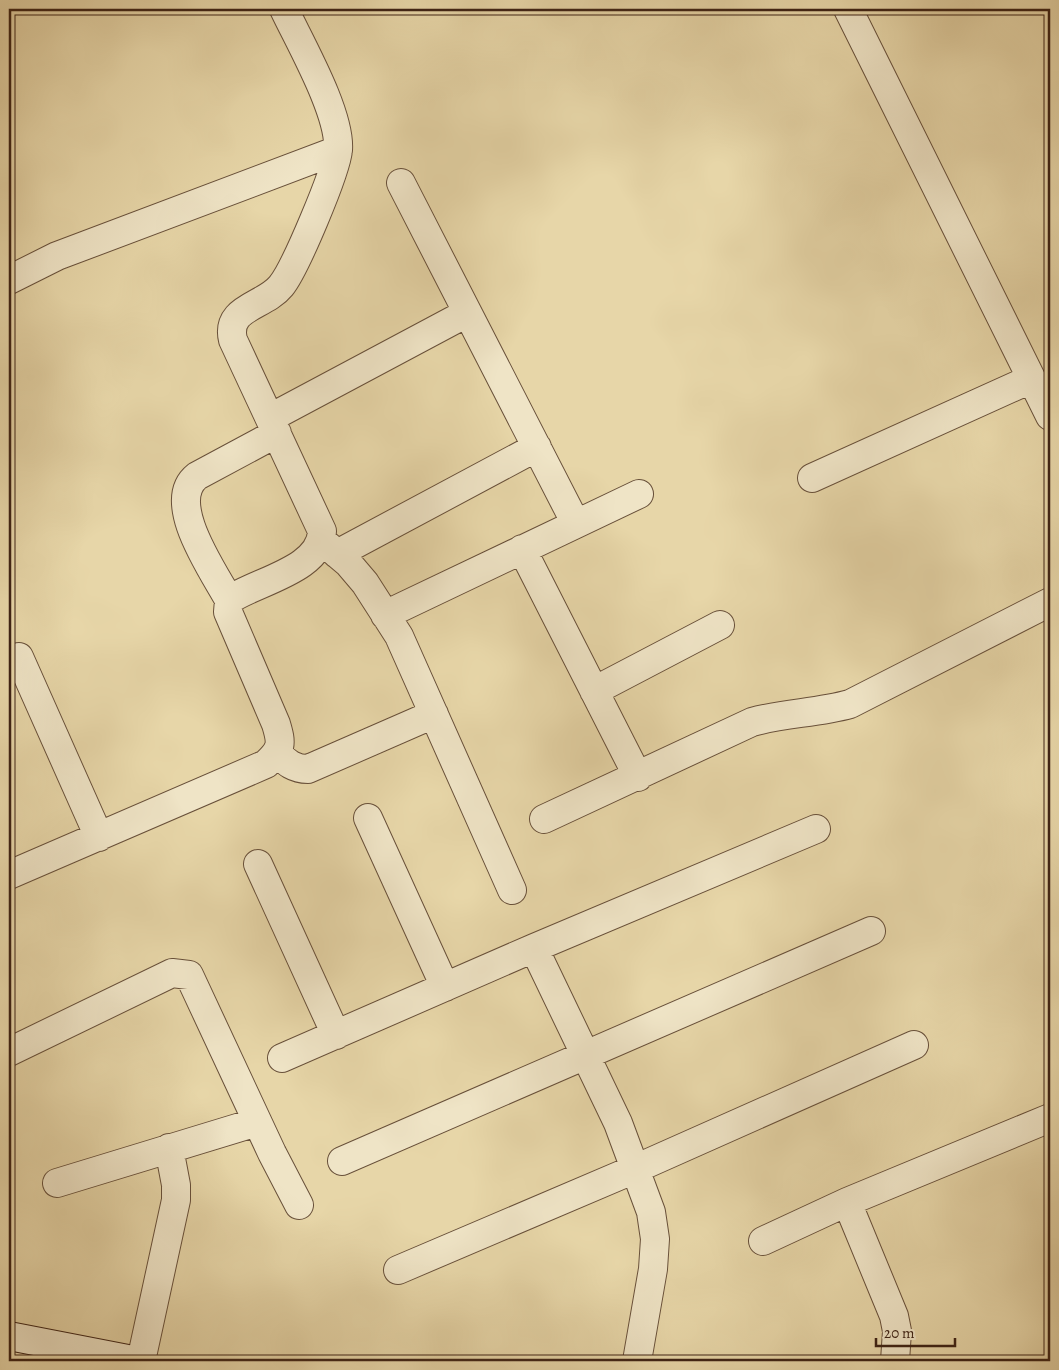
<svg xmlns="http://www.w3.org/2000/svg" width="1059" height="1370" font-family="Alegreya,serif">
	<style>
		.lines { fill: none; stroke-linecap: round; stroke-linejoin: round }
		.street-casing { stroke: #68503a; stroke-width: 30 }
		.secondary-casing { stroke: #3e2315; stroke-width: 30 }
		.street { stroke: #efe4c6; stroke-width: 28 }
		.secondary { stroke: #efe4c6; stroke-width: 28 }
	</style>
	<rect width="100%" height="100%" fill="#e7d6a8"/>
	<filter id="stains"><feTurbulence type="fractalNoise" baseFrequency=".004" numOctaves="4"/><feColorMatrix values="0 0 0 0 .2 0 0 0 0 .09 0 0 0 0 .02 0 0 0 .5 -.17"/></filter>
	<radialGradient id="worn" r=".72"><stop offset=".6" stop-color="#630" stop-opacity="0"/><stop offset="1" stop-color="#630" stop-opacity=".3"/></radialGradient>
	<g class="lines">
		<g class="street-casing">
			<path id="street" d="M 848,9 L 1050,416
				M 401,183 L 576,524
				M 9,280 L 57,256 L 338,150
				M 270,418 L 467,313
				M 812,478 L 1031,379
				M 322,541 L 348,563 L 365,583 L 399,636 L 512,890
				M 522,549 L 638,777
				M 337,554 L 537,447
				M 229,600 C 214,572 164,502 197,476 L 277,433
				M 385,615 L 639,494
				M 19,657 L 99,837
				M 594,691 L 720,625
				M 277,753 C 287,763 294,769 308,769 L 434,714
				M 368,818 L 445,987
				M 544,819 L 752,722 C 784,713 818,713 850,704 L 1050,602
				M 258,864 L 336,1035
				M 9,875 L 266,764 C 282,749 282,744 276,724 L 228,612 L 229,600 C 257,581 321,570 322,531 L 233,340 C 225,307 264,307 281,286 C 295,269 336,172 338,150 C 341,114 300,43 284,9
				M 534,948 L 618,1123 L 651,1212 L 655,1239 L 653,1269 L 637,1361
				M 9,1052 L 172,973 L 189,975 L 272,1153 L 299,1205
				M 282,1058 L 534,948 L 816,829
				M 342,1161 L 871,931
				M 57,1183 L 257,1122
				M 847,1202 L 894,1316 L 897,1331 L 895,1361
				M 763,1241 L 847,1202 L 1050,1118
				M 398,1270 L 635,1169 L 914,1045
				M 141,1361 L 176,1200 L 176,1185 L 169,1148"/>
		</g>
		<g class="secondary-casing">
			<path id="secondary" d="M 9,1336 L 138,1361"/>
		</g>
		<use href="#street" class="street"/>
		<use href="#secondary" class="secondary"/>
	</g>
	<rect width="1059" height="1370" fill="none" stroke="#e7d6a8" stroke-width="30"/>
	<rect x="10" y="10" width="1039" height="1350" fill="none" stroke="#3e2315" stroke-width="2.5"/>
	<rect x="15" y="15" width="1029" height="1340" fill="none" stroke="#3e2315"/>
	<path d="M876 1338v8h79v-8" fill="none" stroke="#3e2315" stroke-width="2.5"/>
	<text x="884" y="1338" font-size="15" fill="#3e2315" stroke="#efe4c6" stroke-width="4" paint-order="stroke">20 m</text>
	<rect width="100%" height="100%" filter="url(#stains)"/>
	<rect width="100%" height="100%" fill="url(#worn)"/>
</svg>
